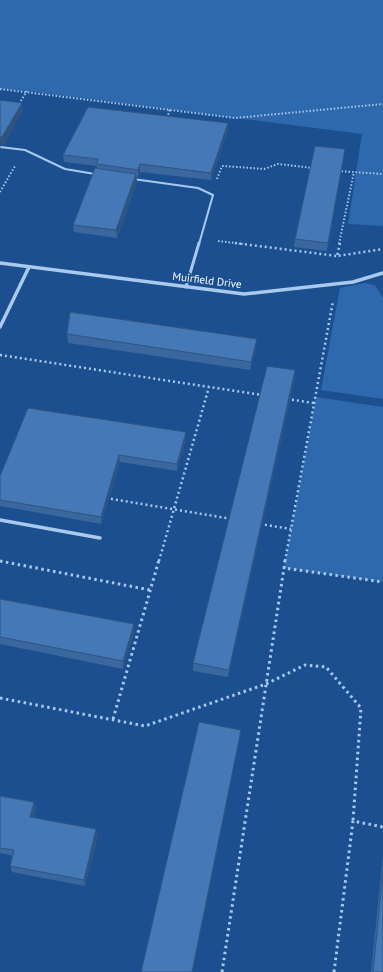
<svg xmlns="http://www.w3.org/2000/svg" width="383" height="972" font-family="'PT Sans',sans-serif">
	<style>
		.green { fill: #2e69ad }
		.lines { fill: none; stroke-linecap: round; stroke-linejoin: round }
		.path-far2 { stroke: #a9c9ee; stroke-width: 2; stroke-dasharray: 1.5 2; stroke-linecap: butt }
		.path-far1 { stroke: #a9c9ee; stroke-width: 2.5; stroke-dasharray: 2 3; stroke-linecap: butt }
		.path { stroke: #a9c9ee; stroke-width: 3; stroke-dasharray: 2.5 3.5; stroke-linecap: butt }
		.service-far1 { stroke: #a9c9ee; stroke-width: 2 }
		.service { stroke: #a9c9ee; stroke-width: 3 }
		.minor { stroke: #a9c9ee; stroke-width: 3.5 }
		.wall { fill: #3a679d }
		.shaded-wall { fill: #305480 }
		.building { fill: #4478b7; stroke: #305480 }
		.labels { text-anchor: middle; stroke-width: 3.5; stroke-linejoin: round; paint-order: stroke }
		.street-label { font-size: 11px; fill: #fff; stroke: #1b4f8f }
	</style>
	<rect width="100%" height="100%" fill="#1b4f8f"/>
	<path class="green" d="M 0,0 L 383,0 L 383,226 L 348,224 L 362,134 L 27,91 L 0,89 Z
		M 365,283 L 375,285 L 383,298 L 383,399 L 321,390 L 340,288 Z
		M 316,397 L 383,407 L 383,582 L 284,568 Z"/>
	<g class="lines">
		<path class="path-far2" d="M 0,89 L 235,118 L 383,104
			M 19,104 L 27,91
			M 167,118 L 170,109
			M 338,171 L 383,174
			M 217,179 L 222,166 L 264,169 L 278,164 L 313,168
			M 0,192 L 15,166
			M 218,241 L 243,244
			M 339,244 L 354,172"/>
		<path class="path-far1" d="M 235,243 L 337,256
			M 340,243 L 337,256 L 383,249
			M 0,355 L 262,395
			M 287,399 L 314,403
			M 106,498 L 232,519
			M 260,524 L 291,529
			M 159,561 L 209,387
			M 285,561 L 333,301"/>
		<path class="path" d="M 285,560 L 284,568 L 383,582
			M 0,561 L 150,590
			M 0,698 L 145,726 L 266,684 L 305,665 L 326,667 L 361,708 L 353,821
			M 113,719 L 159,560
			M 222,972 L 284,568
			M 334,972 L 353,821 L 383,827"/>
		<path class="service-far1" d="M 0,147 L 25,150 L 65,169 L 95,174
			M 133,179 L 198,188 L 213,195 L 199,244"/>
		<path class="service" d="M 186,287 L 199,243"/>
		<path class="minor" d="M 0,263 L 244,294 L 353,282 L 383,273
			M 0,327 L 29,267
			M 0,520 L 100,538"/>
	</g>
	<path class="wall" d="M 228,123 L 228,130 L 211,180 L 140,172 L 138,177 L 136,177 L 137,182 L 117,238 L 74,232 L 73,225 L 97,169 L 97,166 L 64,162 L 63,155 Z
		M 344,157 L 327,251 L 294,247 L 295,239 Z
		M 67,334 L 256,347 L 250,370 L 68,343 Z
		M 295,370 L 295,378 L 290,400 L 228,677 L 193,671 L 193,663 Z
		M 186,432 L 186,439 L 177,471 L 120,462 L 101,524 L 0,506 L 0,476 Z
		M 0,599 L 134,632 L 123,669 L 0,644 Z
		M 0,796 L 34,802 L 36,809 L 33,817 L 98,835 L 85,886 L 12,872 L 10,866 L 13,856 L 0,853 Z
		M 383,855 L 383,972 L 371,972 Z"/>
	<path class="shaded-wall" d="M 22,103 L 23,111 L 4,145 L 0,145 L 1,150 L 0,151 L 0,137 Z
		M 228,123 L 228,130 L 211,180 L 211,173 Z
		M 345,149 L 344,157 L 327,251 L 328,243 Z
		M 140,164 L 140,172 L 138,177 L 138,170 Z
		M 136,174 L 137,182 L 117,238 L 116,230 Z
		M 257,339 L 256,347 L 250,370 L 251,362 Z
		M 295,370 L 295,378 L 290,400 L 228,677 L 229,670 Z
		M 186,432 L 186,439 L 177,471 L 177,464 Z
		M 119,455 L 120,462 L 101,524 L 101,517 Z
		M 134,624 L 134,632 L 123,669 L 123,661 Z
		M 241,730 L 240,737 L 193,972 L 192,972 Z
		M 34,802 L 36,809 L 32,823 L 30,817 Z
		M 96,829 L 98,835 L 85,886 L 84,880 Z"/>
	<path class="building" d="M 0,100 L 22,103 L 2,137 L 0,137 Z
		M 88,107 L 228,123 L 211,173 L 140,164 L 138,170 L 97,164 L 98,159 L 63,155 Z
		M 315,146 L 345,149 L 328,243 L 295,239 Z
		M 95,168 L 136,174 L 116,230 L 73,225 Z
		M 70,312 L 257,339 L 251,362 L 67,334 Z
		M 267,366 L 295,370 L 229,670 L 193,663 Z
		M 28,408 L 186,432 L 177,464 L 119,455 L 101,517 L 0,500 L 0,476 Z
		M 0,599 L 134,624 L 123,661 L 0,637 Z
		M 199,722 L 241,730 L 192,972 L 141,972 Z
		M 0,796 L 34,802 L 30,817 L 96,829 L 84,880 L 10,866 L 14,850 L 0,848 Z
		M 383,871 L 383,972 L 373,972 Z"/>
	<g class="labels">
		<g class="street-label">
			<text transform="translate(207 280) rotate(7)" y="4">Muirfield Drive</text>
		</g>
	</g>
</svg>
